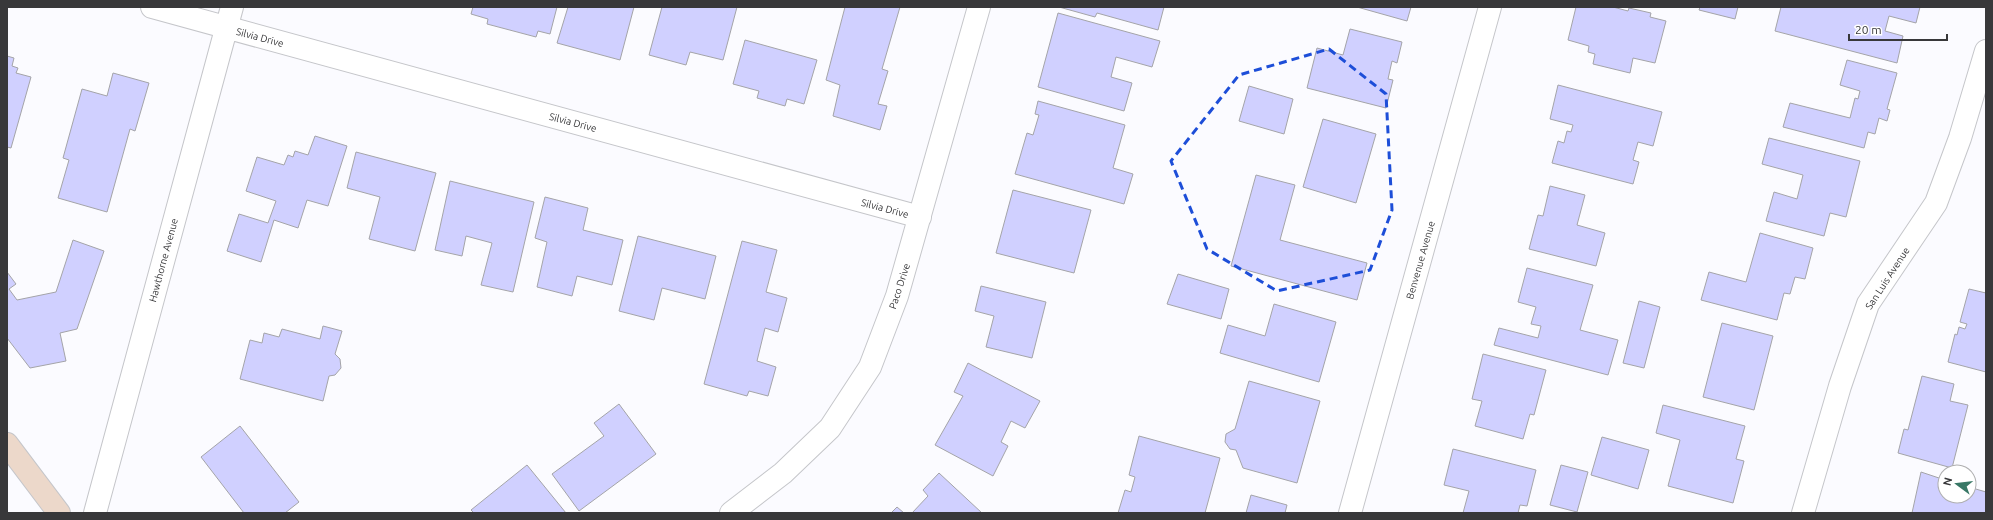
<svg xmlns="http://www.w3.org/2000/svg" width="1993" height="520" font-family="Ubuntu,sans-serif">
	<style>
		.building { fill: #d0d0ff; stroke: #a4a4a8 }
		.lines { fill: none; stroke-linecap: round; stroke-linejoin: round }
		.minor-casing { stroke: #c5c6ca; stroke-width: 24 }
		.secondary-casing { stroke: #c5c6ca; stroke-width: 24 }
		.minor { stroke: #fff; stroke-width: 22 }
		.secondary { stroke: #ecd8ca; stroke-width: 22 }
		.marked { fill: none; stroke: #1d4ed8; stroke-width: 3; stroke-dasharray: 8 5; stroke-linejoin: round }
		.labels { text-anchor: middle; stroke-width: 4; stroke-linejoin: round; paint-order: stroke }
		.street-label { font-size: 10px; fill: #38383a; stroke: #fff }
	</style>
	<rect width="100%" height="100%" fill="#fbfbff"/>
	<path class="building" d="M 473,7 L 557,7 L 550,34 L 538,31 L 536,37 L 487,24 L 488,19 L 471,14 Z
		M 568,7 L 634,7 L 620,60 L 557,43 Z
		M 662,7 L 737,7 L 723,60 L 690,52 L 686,65 L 649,55 Z
		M 845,7 L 900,7 L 882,69 L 888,71 L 878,104 L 887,106 L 880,130 L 833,116 L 840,85 L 826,80 Z
		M 1059,7 L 1164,7 L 1158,30 L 1097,13 L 1095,17 Z
		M 1357,7 L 1411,7 L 1407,21 Z
		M 1576,7 L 1613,7 L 1628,11 L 1629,8 L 1651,13 L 1650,17 L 1666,21 L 1655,63 L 1633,58 L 1630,73 L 1593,64 L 1595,54 L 1588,52 L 1589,46 L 1568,40 Z
		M 1700,7 L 1738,7 L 1735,19 L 1699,10 Z
		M 1781,7 L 1920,7 L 1916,23 L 1889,16 L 1885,31 L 1903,36 L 1897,63 L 1775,31 Z
		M 1058,13 L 1160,41 L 1152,67 L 1116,57 L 1111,77 L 1132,83 L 1124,111 L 1038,87 Z
		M 1350,29 L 1402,42 L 1397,63 L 1392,61 L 1388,79 L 1393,80 L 1386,108 L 1307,88 L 1317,48 L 1343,55 Z
		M 745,40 L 817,60 L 804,104 L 787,99 L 785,106 L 757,98 L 759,91 L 733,84 Z
		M 7,56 L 14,58 L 12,66 L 18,68 L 16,73 L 31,77 L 11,148 L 7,147 Z
		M 1847,60 L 1897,73 L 1887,109 L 1890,110 L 1887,121 L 1879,118 L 1875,134 L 1868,132 L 1864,148 L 1783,127 L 1790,103 L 1850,118 L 1855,98 L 1858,99 L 1860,91 L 1840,85 Z
		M 113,73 L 149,83 L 135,131 L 130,129 L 107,212 L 58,198 L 69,160 L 63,158 L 82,89 L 107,96 Z
		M 1558,85 L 1662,112 L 1653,146 L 1638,142 L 1633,160 L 1639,162 L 1633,184 L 1552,163 L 1558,141 L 1564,143 L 1567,131 L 1571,132 L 1573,125 L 1550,119 Z
		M 1249,86 L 1293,99 L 1284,134 L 1239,121 Z
		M 1038,101 L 1125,125 L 1113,168 L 1133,174 L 1124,204 L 1015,174 L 1027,133 L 1033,135 L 1039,115 L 1035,114 Z
		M 1323,119 L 1376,134 L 1356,203 L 1303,187 Z
		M 315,136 L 347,146 L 328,206 L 307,200 L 298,228 L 274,220 L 261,262 L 227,251 L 239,214 L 268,223 L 276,201 L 246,191 L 257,157 L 284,165 L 288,155 L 293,157 L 295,151 L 308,155 Z
		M 1769,138 L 1860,161 L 1846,217 L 1830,213 L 1824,236 L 1766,221 L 1774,192 L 1797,199 L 1803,175 L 1762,164 Z
		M 356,152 L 436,173 L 415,251 L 369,239 L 380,197 L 347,188 Z
		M 1256,175 L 1295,185 L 1280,240 L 1367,263 L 1357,300 L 1231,266 Z
		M 450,181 L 534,202 L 513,292 L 481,285 L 492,243 L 466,236 L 462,256 L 435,250 Z
		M 1550,186 L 1585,195 L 1577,225 L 1605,233 L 1596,266 L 1529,249 L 1538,215 L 1543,216 Z
		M 1013,190 L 1091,210 L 1074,273 L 996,253 Z
		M 545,197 L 588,208 L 583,230 L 623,240 L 612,285 L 577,276 L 572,296 L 537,287 L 547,242 L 535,238 Z
		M 1760,233 L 1813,248 L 1805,279 L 1795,277 L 1790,294 L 1784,293 L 1777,320 L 1701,300 L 1709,272 L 1746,282 Z
		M 638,236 L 716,256 L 705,299 L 662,288 L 654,320 L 619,311 Z
		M 73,240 L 104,251 L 77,329 L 60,333 L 66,361 L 30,368 L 7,338 L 7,272 L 16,284 L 9,289 L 17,300 L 56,292 Z
		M 742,241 L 777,250 L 766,292 L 787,298 L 778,332 L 765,328 L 757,361 L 776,367 L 768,396 L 749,391 L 747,396 L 704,384 Z
		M 1527,268 L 1593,285 L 1580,330 L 1618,340 L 1608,375 L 1494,345 L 1499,328 L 1538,338 L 1541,326 L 1531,324 L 1536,307 L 1518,302 Z
		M 1178,274 L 1229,289 L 1221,319 L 1167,304 Z
		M 981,286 L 1046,302 L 1032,358 L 986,347 L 994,316 L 975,311 Z
		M 1969,289 L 1986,293 L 1986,372 L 1948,362 L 1955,334 L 1957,335 L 1959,327 L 1965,329 L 1967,324 L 1960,322 Z
		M 1639,301 L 1660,307 L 1644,368 L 1623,363 Z
		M 1274,304 L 1336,322 L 1319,382 L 1220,353 L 1228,325 L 1265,336 Z
		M 1722,323 L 1773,336 L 1754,410 L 1703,397 Z
		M 323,326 L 342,331 L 335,354 L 340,359 L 341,368 L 335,375 L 329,376 L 323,401 L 240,379 L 250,340 L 262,343 L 264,333 L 279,337 L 282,329 L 320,339 Z
		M 1483,354 L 1546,370 L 1534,415 L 1530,414 L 1523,439 L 1475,426 L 1482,401 L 1472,399 Z
		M 968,363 L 1040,401 L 1025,428 L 1011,421 L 1001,442 L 1008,446 L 993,476 L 935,445 L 963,396 L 954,392 Z
		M 1922,376 L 1954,384 L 1950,401 L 1968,405 L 1952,468 L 1898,453 L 1904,429 L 1908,430 Z
		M 1249,381 L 1320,401 L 1297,483 L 1243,468 L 1236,450 L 1230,449 L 1225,442 L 1226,434 L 1235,429 Z
		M 619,404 L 656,454 L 579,511 L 552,474 L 604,436 L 594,423 Z
		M 1663,405 L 1745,426 L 1736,459 L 1744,461 L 1733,503 L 1668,486 L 1680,440 L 1656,433 Z
		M 240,426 L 299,502 L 285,513 L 244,513 L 201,457 Z
		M 1139,436 L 1220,458 L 1205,513 L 1118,513 L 1125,490 L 1131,492 L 1135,477 L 1129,475 Z
		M 1602,437 L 1649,450 L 1638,489 L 1591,475 Z
		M 1453,449 L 1536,470 L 1527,506 L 1520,505 L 1518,513 L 1463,513 L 1469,491 L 1444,485 Z
		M 527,465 L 566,513 L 474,513 L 471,510 Z
		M 1561,465 L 1588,472 L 1577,512 L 1550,505 Z
		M 1921,472 L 1945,480 L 1945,496 L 1969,496 L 1969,487 L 1986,492 L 1986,513 L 1912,513 Z
		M 939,473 L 982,513 L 912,513 L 928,496 L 923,490 Z
		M 1251,495 L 1287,505 L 1285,513 L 1246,513 Z
		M 897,507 L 904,513 L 891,513 Z"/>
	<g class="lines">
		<g class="minor-casing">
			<path id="minor" d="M 152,7 L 920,217
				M 95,513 L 232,7
				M 731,513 L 783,473 L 830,428 L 870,367 L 897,296 L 979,7
				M 1350,513 L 1490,7
				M 1803,513 L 1840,386 L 1868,304 L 1936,203 L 1960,138 L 1986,51"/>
		</g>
		<g class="secondary-casing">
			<path id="secondary" d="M 7,444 L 59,513"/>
		</g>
		<use href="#minor" class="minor"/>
		<use href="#secondary" class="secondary"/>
	</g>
	<path class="marked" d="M 1329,49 L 1386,94 L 1392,210 L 1370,270 L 1277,291 L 1207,249 L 1171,161 L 1239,75 Z"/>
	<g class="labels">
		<g class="street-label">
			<text transform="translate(260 37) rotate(15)" y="4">Silvia Drive</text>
			<text transform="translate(573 122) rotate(15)" y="4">Silvia Drive</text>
			<text transform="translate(885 208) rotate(15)" y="4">Silvia Drive</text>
			<text transform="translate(163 260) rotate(-75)" y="4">Hawthorne Avenue</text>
			<text transform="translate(1420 260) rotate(-74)" y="4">Benvenue Avenue</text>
			<text transform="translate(1887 278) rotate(-57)" y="4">San Luis Avenue</text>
			<text transform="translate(899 286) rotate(-72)" y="4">Paco Drive</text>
		</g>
	</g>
	<rect width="1993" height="520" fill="none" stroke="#38383a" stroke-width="16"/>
	<g transform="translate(1957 484) rotate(285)"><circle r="19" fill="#ffffff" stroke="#afafb0"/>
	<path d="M0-3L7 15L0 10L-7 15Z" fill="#397866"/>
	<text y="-6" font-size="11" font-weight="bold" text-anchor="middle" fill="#38383a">N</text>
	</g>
	<path d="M1849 34v6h98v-6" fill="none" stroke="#38383a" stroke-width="2"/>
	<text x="1855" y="34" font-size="12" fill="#38383a" stroke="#ffffff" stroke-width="3" paint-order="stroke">20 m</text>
</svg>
